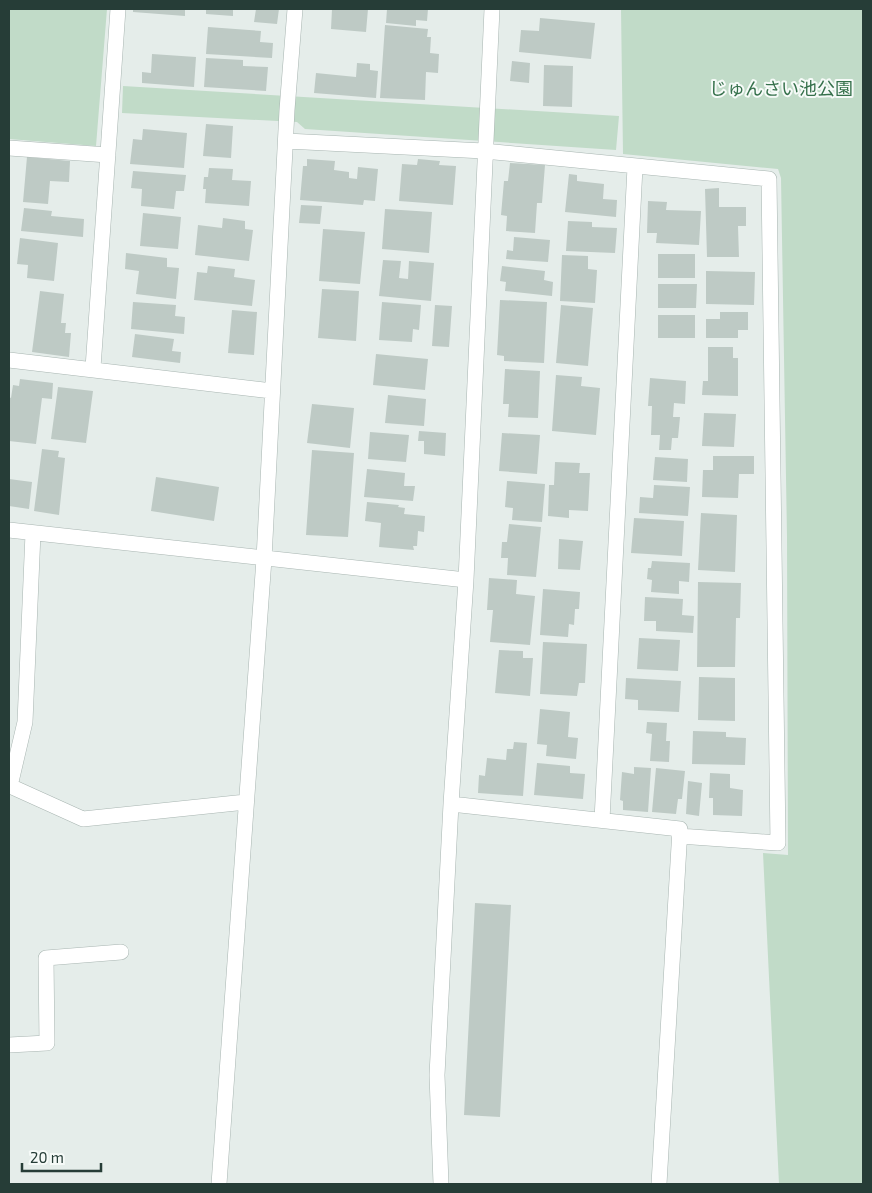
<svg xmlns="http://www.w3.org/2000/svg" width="872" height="1193" font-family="'Exo 2','Noto Sans JP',sans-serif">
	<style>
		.green { fill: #c1dbc8 }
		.building { fill: #becac5 }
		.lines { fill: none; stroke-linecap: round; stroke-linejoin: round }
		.minor-casing { stroke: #a8b5b1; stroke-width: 16 }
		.minor { stroke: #fff; stroke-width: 15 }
		.labels { text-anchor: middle; stroke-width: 4; stroke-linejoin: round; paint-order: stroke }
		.park-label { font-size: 18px; fill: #35704b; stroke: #f6faf8 }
	</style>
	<rect width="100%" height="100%" fill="#e5edea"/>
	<path class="green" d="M 9,9 L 107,9 L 96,146 L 9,139 Z
		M 621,9 L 863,9 L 863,1184 L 779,1184 L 763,853 L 788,855 L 787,537 L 781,178 L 778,169 L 623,154 Z
		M 123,86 L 619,116 L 616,150 L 305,129 L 297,122 L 122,113 Z"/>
	<path class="building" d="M 133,9 L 185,9 L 185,16 L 133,12 Z
		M 206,9 L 233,9 L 233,16 L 206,14 Z
		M 256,9 L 279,9 L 277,24 L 254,22 Z
		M 332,9 L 368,9 L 366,32 L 331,29 Z
		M 387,9 L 428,9 L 427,21 L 416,20 L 416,26 L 386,23 Z
		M 540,18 L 595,23 L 591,59 L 519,52 L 521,30 L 539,31 Z
		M 385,25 L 428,29 L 427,37 L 431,37 L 430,53 L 439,54 L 438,73 L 426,72 L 425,100 L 380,98 Z
		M 208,27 L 261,31 L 260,42 L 273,43 L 272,58 L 206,54 Z
		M 152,54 L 196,57 L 194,87 L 142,83 L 142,72 L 151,73 Z
		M 206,58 L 243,60 L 243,66 L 268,67 L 266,91 L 204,87 Z
		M 512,61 L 530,63 L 529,83 L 510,81 Z
		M 357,63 L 370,64 L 370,70 L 378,71 L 376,98 L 314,93 L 316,73 L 356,77 Z
		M 544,65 L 573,66 L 572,107 L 543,106 Z
		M 206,124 L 233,126 L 231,158 L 203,156 Z
		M 143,129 L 187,133 L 184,168 L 130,164 L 133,139 L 142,140 Z
		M 27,157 L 70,161 L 69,182 L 50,181 L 48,204 L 23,202 Z
		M 307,159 L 335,161 L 334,170 L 349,172 L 349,178 L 357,179 L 358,167 L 378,169 L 375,201 L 364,200 L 363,205 L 300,200 L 303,166 L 307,166 Z
		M 418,159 L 440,161 L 439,165 L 456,166 L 453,205 L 399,201 L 402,164 L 417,165 Z
		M 510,163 L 545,165 L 542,203 L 537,203 L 535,233 L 506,231 L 507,216 L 501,215 L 504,181 L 508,181 Z
		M 209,168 L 233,169 L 232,180 L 251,181 L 249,206 L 205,203 L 206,189 L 203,189 L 204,177 L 208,177 Z
		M 133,171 L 186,175 L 184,191 L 176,191 L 174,209 L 141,206 L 142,189 L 131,188 Z
		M 569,174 L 577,175 L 577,181 L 604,184 L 603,199 L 617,200 L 616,217 L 565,212 Z
		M 719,188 L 719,207 L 746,207 L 746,226 L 738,226 L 739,257 L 707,257 L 705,189 Z
		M 648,201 L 667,202 L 666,210 L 701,211 L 699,245 L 656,243 L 657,233 L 647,233 Z
		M 301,205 L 322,206 L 320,224 L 299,223 Z
		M 24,208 L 52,211 L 51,216 L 84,219 L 83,237 L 21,231 Z
		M 385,209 L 432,212 L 429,253 L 382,249 Z
		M 143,213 L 181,217 L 178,249 L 140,246 Z
		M 223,218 L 245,221 L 245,229 L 253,230 L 249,261 L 195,255 L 198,225 L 222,228 Z
		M 568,221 L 592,222 L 592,227 L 617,228 L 615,253 L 566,251 Z
		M 323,229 L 365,232 L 360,284 L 319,281 Z
		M 514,237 L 550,240 L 548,262 L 506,259 L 507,250 L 513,251 Z
		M 20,238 L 58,243 L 54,281 L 27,278 L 28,265 L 17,264 Z
		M 126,253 L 167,258 L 167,267 L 179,268 L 176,299 L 136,294 L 139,271 L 125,269 Z
		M 658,254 L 695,254 L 695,278 L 658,278 Z
		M 562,255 L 588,256 L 588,269 L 597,270 L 595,303 L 560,301 Z
		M 383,260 L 401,261 L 399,278 L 408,279 L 409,261 L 434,263 L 431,301 L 379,296 Z
		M 208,266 L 235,269 L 234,277 L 255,280 L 252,306 L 194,300 L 197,272 L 207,273 Z
		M 502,266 L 545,271 L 544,280 L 553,282 L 552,296 L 505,291 L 506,282 L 500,281 Z
		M 706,271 L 755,272 L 754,305 L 706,304 Z
		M 658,284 L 697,284 L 696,308 L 658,308 Z
		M 322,289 L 359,291 L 356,341 L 318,338 Z
		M 40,291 L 64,294 L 61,323 L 66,323 L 65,333 L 71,333 L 69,357 L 32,352 Z
		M 500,300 L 547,302 L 544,363 L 504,361 L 504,356 L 497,355 Z
		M 133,302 L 176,305 L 175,316 L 185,317 L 184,334 L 131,329 Z
		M 382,302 L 421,305 L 419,330 L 413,329 L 412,342 L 379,340 Z
		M 435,305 L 452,306 L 449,347 L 432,346 Z
		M 561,305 L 593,308 L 588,366 L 556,363 Z
		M 232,310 L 257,312 L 254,355 L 228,353 Z
		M 720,312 L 748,312 L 748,330 L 738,330 L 738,338 L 706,338 L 706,319 L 720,319 Z
		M 658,315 L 695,315 L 695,338 L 658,338 Z
		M 135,334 L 174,339 L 172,351 L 181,352 L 180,363 L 132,357 Z
		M 708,347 L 733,347 L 733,358 L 738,358 L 738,396 L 702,395 L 703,381 L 708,381 Z
		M 376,354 L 428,359 L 425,390 L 373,385 Z
		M 505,369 L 540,371 L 538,418 L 508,417 L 509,404 L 503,404 Z
		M 556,375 L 582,377 L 581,386 L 600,388 L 596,435 L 552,431 Z
		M 650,378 L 686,381 L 685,404 L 674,403 L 673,417 L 680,417 L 678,438 L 672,438 L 671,450 L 659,450 L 660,435 L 651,435 L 652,406 L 648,406 Z
		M 20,379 L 53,383 L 52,399 L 42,398 L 36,444 L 9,441 L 9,397 L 11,398 L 13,385 L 19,386 Z
		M 58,387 L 93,391 L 86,443 L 51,439 Z
		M 388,395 L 426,399 L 424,426 L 385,423 Z
		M 312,404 L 354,408 L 350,448 L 307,443 Z
		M 704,413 L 736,414 L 734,447 L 702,446 Z
		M 419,431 L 446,433 L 445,456 L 424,454 L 424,441 L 418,441 Z
		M 370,432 L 409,435 L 406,462 L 368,459 Z
		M 502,433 L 540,435 L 537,474 L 499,471 Z
		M 42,449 L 59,451 L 58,457 L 65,458 L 59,515 L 34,511 Z
		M 312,450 L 354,453 L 348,537 L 306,535 Z
		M 713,456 L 754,456 L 754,474 L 739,474 L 738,498 L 702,497 L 703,470 L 713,470 Z
		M 655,457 L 688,459 L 687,482 L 653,480 Z
		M 555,462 L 580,463 L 579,473 L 590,473 L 588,511 L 569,510 L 569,518 L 548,516 L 549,485 L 554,485 Z
		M 367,469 L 405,473 L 404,486 L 415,486 L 413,501 L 364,497 Z
		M 156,477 L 219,487 L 214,521 L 151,511 Z
		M 9,479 L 32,482 L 29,509 L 9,506 Z
		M 507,481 L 545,484 L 542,522 L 512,520 L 513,508 L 505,507 Z
		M 654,485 L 690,487 L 688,516 L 639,513 L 640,497 L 653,498 Z
		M 367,502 L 399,505 L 398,507 L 405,508 L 404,514 L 425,516 L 424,532 L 418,531 L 417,546 L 413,546 L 414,550 L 379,547 L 381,523 L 365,521 Z
		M 701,513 L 737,515 L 735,572 L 698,570 Z
		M 634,518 L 684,521 L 682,556 L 631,553 Z
		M 509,524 L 541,527 L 536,577 L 507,575 L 508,558 L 501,558 L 502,542 L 507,542 Z
		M 559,539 L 583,541 L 580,570 L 558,569 Z
		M 652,561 L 690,563 L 689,582 L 679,581 L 679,594 L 651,592 L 652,580 L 647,579 L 648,568 L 651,568 Z
		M 489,578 L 517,580 L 516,594 L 535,596 L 530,645 L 490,642 L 493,610 L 487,610 Z
		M 698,582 L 741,583 L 740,618 L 736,618 L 735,667 L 697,667 Z
		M 543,589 L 580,592 L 579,609 L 575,609 L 574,625 L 569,624 L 568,637 L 540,635 Z
		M 645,597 L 683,599 L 682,615 L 694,616 L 693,633 L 656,631 L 656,621 L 644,621 Z
		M 639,638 L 680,640 L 678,671 L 637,669 Z
		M 543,642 L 587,644 L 585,683 L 579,683 L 577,696 L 540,694 Z
		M 499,650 L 523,651 L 523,658 L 533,658 L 530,696 L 495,693 Z
		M 699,677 L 735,678 L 735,721 L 698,720 Z
		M 626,678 L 681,681 L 679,712 L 638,710 L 638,700 L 625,699 Z
		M 540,709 L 570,712 L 568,737 L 578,738 L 576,759 L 546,756 L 547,745 L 537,744 Z
		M 647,722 L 667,723 L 666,741 L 670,741 L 669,762 L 650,761 L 652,734 L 646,733 Z
		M 693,731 L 726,732 L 726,737 L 746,738 L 745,765 L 692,764 Z
		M 514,742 L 527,743 L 523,796 L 478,793 L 479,775 L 485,776 L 487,758 L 506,760 L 507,749 L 513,749 Z
		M 537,763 L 570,766 L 570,773 L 585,774 L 583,799 L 534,795 Z
		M 634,767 L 651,768 L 648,812 L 623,810 L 623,801 L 620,800 L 622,772 L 634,774 Z
		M 656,768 L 685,771 L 682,799 L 678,799 L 676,814 L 652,812 Z
		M 710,773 L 730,774 L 730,788 L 743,790 L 742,816 L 713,815 L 713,798 L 709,798 Z
		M 688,781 L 702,783 L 699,816 L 686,814 Z
		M 475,903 L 511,905 L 500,1117 L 464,1115 Z"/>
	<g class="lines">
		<g class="minor-casing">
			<path id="minor" d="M 286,141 L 484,151 L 769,179 L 778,843 L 679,836
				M 9,148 L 108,155
				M 9,360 L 272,391
				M 93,368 L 118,9
				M 9,530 L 466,580
				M 33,533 L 25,722 L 10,786 L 83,819 L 246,802
				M 451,804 L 680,829 L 659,1184
				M 602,820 L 635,167
				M 9,1045 L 47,1043 L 46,958 L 121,952
				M 219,1184 L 264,559 L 287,110 L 295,9
				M 441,1184 L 437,1075 L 451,804 L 466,580 L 492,9"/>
		</g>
		<use href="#minor" class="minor"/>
	</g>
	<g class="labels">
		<g class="park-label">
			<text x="781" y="95">じゅんさい池公園</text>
		</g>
	</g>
	<rect width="872" height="1193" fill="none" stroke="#263d37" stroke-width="20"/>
	<path d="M22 1163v8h79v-8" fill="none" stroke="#263d37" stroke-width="2.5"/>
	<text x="30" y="1163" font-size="15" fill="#263d37" stroke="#f6faf8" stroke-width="4" paint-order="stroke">20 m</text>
</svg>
